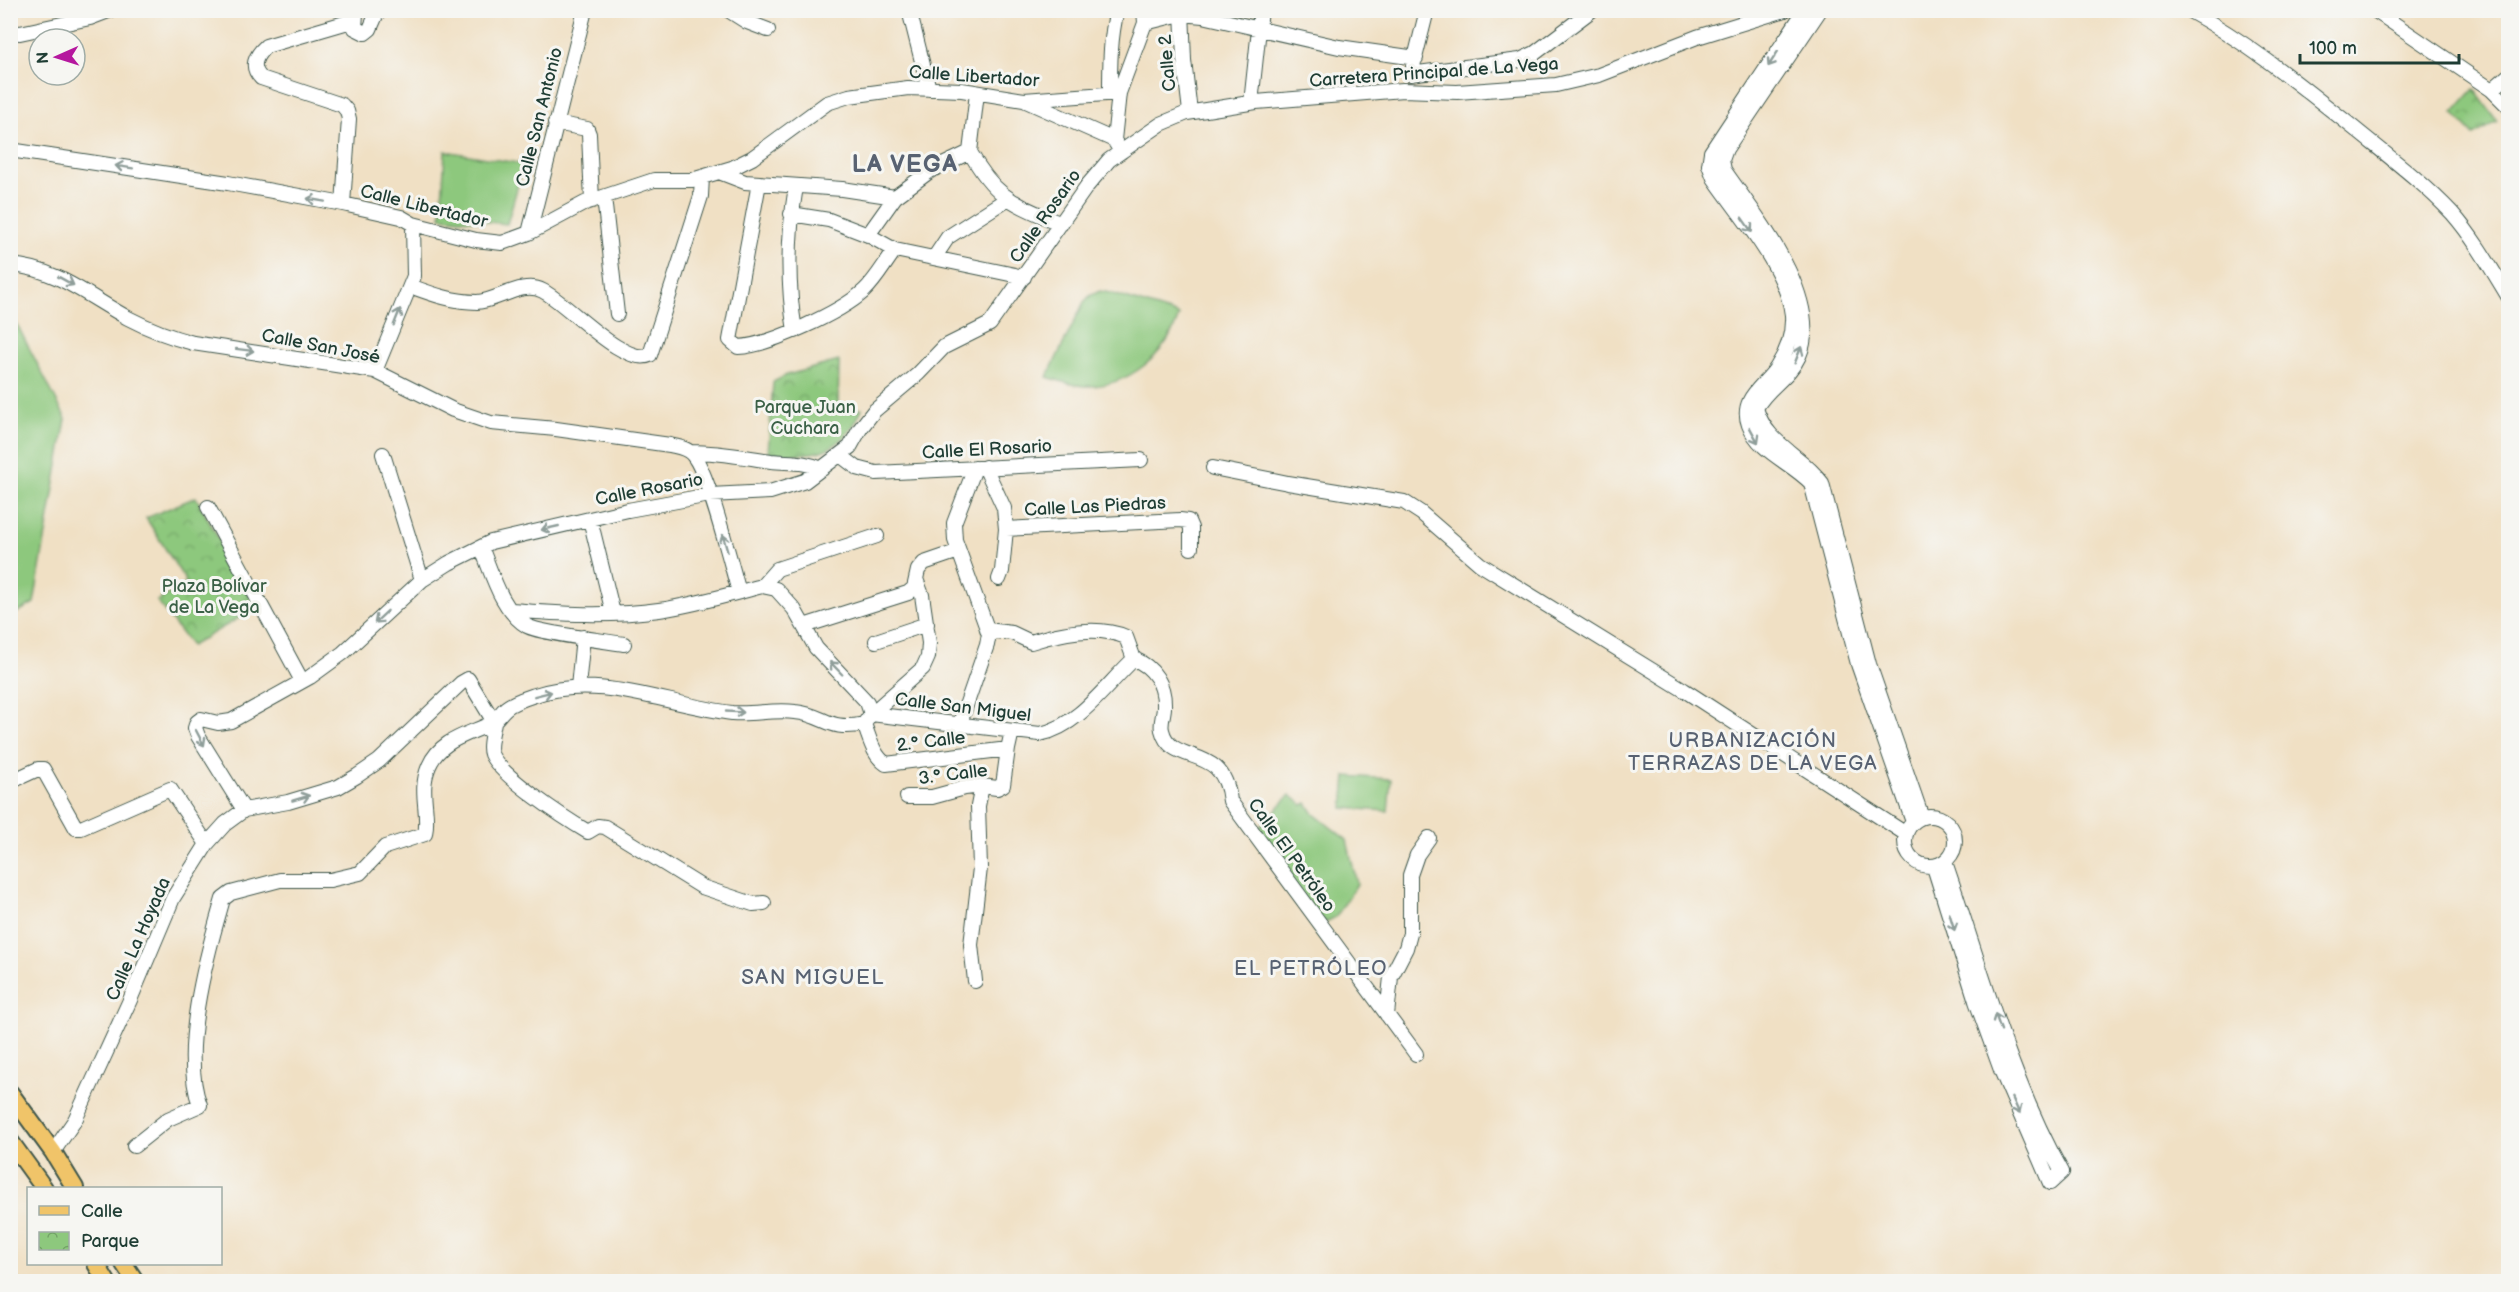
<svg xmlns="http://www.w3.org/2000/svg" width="2519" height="1292" font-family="'Balsamiq Sans',sans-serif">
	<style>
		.park { fill: url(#park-crowns); stroke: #568258; stroke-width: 1.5 }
		.pitch { fill: #8dc87d; stroke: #568258; stroke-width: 1.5 }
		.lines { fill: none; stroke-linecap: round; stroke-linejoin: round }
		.minor-casing { stroke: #3e554a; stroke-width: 16 }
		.major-casing { stroke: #3e554a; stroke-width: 20 }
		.minor { stroke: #fff; stroke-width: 14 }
		.major { stroke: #f0c469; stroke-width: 16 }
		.oneway { stroke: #8f9e9a }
		.labels { text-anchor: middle; stroke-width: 6; stroke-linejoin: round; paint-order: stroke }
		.street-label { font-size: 18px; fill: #1f3d34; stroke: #f6f6f2 }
		.park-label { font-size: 18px; fill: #3a6046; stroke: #f6f6f2 }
		.neighbourhood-label { font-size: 20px; letter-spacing: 1.5px; fill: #586272; stroke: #f6f6f2 }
		.quarter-label { font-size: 21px; letter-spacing: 1.5px; fill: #586272; stroke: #f6f6f2 }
		.district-label { font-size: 24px; font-weight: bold; letter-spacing: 1.5px; fill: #586272; stroke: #f6f6f2 }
	</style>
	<defs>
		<pattern id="park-crowns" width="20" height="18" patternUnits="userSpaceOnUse" patternTransform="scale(1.5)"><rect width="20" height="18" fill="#8dc87d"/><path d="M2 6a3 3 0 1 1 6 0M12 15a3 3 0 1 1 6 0" fill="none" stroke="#73a467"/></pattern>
	</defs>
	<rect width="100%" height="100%" fill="#f6f6f2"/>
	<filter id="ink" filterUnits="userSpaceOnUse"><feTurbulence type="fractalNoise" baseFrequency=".0167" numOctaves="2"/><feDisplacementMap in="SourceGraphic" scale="12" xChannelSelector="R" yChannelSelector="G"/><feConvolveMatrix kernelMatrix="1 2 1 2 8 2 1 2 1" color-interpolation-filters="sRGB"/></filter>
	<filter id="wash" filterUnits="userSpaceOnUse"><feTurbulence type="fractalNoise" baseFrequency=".008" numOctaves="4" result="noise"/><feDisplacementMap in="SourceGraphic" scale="24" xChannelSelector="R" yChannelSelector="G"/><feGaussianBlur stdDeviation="1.35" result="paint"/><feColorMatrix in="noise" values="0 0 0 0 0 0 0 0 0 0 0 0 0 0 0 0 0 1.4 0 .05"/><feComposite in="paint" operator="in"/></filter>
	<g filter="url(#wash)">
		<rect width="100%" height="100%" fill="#f0e0c4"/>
		<path class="park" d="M 2474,89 L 2497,121 L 2474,135 L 2453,113 Z
			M 839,361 L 838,409 L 862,409 C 842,456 814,456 768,453 L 773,382 L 787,375 Z
			M 196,497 L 256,608 L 191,646 L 157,601 L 187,583 L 146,518 Z"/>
		<path class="pitch" d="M 445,151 L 524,164 L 507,224 L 441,217 Z
			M 1100,291 L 1110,293 L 1179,315 C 1167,355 1127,388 1084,386 C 1072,385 1059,381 1047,377 L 1084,302 L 1091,295 Z
			M 11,313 L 66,419 L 34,603 L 11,616 Z
			M 1346,776 L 1391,779 L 1388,811 L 1343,808 Z
			M 1290,795 L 1303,805 L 1307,803 L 1314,814 L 1347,840 L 1357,884 L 1336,917 L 1320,925 L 1257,830 Z"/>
	</g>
	<g filter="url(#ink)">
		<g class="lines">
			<g class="minor-casing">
				<path id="minor" d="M 728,10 L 747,22 L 768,30
					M 909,10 L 929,89
					M 1182,10 L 1184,60 L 1190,112
					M 1805,10 L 1711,152 L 1709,165 L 1714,178 C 1740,216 1787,268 1792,315 C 1793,334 1787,352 1777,367 C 1765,386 1739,398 1749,425 C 1759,452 1791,462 1811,483 L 1858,664 L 1913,822
					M 1820,10 L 1726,149 L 1722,160 L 1724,170 C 1755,215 1824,299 1799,356 C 1789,378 1767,387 1756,408 C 1766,444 1801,454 1822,483 L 1869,664 L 1922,817
					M 2188,10 C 2249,43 2301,86 2355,129 C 2388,156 2423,182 2452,213 C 2474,238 2491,268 2508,296
					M 2374,10 L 2492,90 L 2508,106
					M 356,13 L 355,28 L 365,33 L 370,29 L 377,13 L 384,10
					M 1145,23 L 1181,14 L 1203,16 L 1339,47 L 1416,58
					M 10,32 L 20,33 L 90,18 L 111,10
					M 1413,66 L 1427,10
					M 1410,74 L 1520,60 L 1535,53 L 1592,10
					M 2492,90 L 2508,76
					M 1110,93 C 1110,65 1110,38 1117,10
					M 1026,101 L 1114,140
					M 1251,103 L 1261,10
					M 555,123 L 587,129 L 589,134 L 592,201
					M 10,150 L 228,183 L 343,204 L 401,217 L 413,224 L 476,240 L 502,243 L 529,233 L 585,203 L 654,180 L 692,180 L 732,168 L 752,158 L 827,103 L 849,96 L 908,88 L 962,90 L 1024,100 L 1119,93
					M 970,152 C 996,199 1014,203 1061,224
					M 1121,152 L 1114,140 L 1119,93 L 1145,23 L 1144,10
					M 719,172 L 745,182 L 842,189 L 895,197
					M 759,183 L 730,340 L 738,347 C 769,346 841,312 864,291 C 876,280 885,263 895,250
					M 604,197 L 617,314
					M 343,204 L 349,119 L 347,111 L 342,105 L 261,78 C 250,67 255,56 266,46 L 355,20
					M 791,214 L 829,220 L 868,235 L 895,250 L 1024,277
					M 529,233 L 585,10
					M 868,235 L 895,197 L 930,171 L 970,152 L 977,93
					M 934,258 L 948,237 L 1007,199
					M 10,265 C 56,268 89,297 128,318 C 149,329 170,337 193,343 L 375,371 L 453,410 L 491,423 L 556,429 L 670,445 C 678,447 687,448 692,454 C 708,470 731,565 739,592
					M 410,286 C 432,294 453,302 477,302 C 498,301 522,280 543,291 C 567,303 624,367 650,355 L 701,196 L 702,177
					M 795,331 C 787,283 788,234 796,186
					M 375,371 L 414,276 L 413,224
					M 691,452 C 720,452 743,457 771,461 C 789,463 805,461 822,469
					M 383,454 L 422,580
					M 840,455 L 857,468 L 876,473 L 1141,460
					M 985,467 L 1004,508 L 1006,529 L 1180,520 L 1188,521 L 1191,528 L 1191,548
					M 1213,468 L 1288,483 L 1404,502 L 1421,513 L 1480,564 L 1684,690 L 1906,834
					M 208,507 L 302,681
					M 590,519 L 613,613
					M 481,547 C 492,573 501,610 527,626 C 539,633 606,641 624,644
					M 999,579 L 1002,571 L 1006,529
					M 762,586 L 777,569 L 877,536
					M 511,610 C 559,614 610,617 659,610 C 693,605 728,595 762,586 L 776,589 L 794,609 L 816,648 L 867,702 L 871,714
					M 804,626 L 908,593 L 914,588 L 916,579
					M 987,630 L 1012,633 L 1031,642 C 1059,633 1098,625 1126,637 L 1134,659
					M 876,641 L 927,624
					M 1134,659 C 1154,667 1165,685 1164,707 C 1164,714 1160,723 1162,730 C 1171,768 1224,741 1230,801 L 1416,1054
					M 578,687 L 583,637
					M 871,714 L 1040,734 C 1079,726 1106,685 1134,659
					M 494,722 C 493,730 488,746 491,754 C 500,776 566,819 588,832 L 598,826 L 605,827 L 702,887 L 753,904 L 764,903
					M 864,724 C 870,739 873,755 886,764 L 1008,749 L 1012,731
					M 959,726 L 987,645 L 989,634 L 955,540 L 954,523 L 975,468
					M 10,782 L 38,769 L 43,769 L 76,828 L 81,828 L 170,789 L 207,844
					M 907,797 L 932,797 L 965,788 L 982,786 L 997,788 L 1003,785 L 1008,749
					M 244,810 L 198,736 L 195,728 L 197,722 L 201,719 L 218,723 L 231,721 L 310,677 L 343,653 L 422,580 L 449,563 L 491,542 L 628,510 L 710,495 L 770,492 L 805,481 L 850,447 L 860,429 L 874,411 L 918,374 L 944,347 L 990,324 L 1087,186 L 1109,160 L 1161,124 L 1187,113 L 1256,102 L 1403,90 L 1457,92 L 1556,85 L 1599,75 L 1697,37 L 1785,10
					M1905 841a25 25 0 1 1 50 0a25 25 0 1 1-50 0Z
					M 1934,867 L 1976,1001 L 2001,1070 L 2050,1183 L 2062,1172 C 2008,1076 1981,966 1945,862
					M 975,981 L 971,945 L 980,868 L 978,806 L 982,786
					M 1387,1015 L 1391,977 L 1406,948 L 1410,933 L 1410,875 L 1417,855 L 1429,838
					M 134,1146 L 168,1119 L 200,1105 C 180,1054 206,958 221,906 L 223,899 L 231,893 L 280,880 L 330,880 L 360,873 L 385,847 L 425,834 C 430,813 418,791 429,766 C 440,740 467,735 490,724 C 497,720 500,713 506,708 C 513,702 526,698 535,695 C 600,673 667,705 732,713 C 753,715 774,709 795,712 C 826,715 828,732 864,724 L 871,714 L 923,668 L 928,657 L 929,643 L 922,595 L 916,579 L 918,570 L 924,563 L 959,551
					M 53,1152 L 75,1120 L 130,1000 L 173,898 L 207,844 L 225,824 L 244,810 L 288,802 L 338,787 L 357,776 L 379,761 L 461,683 L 468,679 L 494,722
					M 10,1277 L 14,1282"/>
			</g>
			<g class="major-casing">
				<path id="major" d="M 10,1093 L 53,1152 L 75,1188
					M 10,1141 L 44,1188
					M 96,1264 L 107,1282
					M 124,1264 L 136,1282"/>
			</g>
			<use href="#minor" class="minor"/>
			<use href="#major" class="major"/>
		</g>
		<defs><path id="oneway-shaft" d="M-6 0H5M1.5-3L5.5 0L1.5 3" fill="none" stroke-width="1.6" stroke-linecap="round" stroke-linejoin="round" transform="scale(1.5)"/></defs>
		<g class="oneway">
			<use href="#oneway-shaft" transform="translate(1773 59) rotate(123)"/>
			<use href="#oneway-shaft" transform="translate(124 167) rotate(-171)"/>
			<use href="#oneway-shaft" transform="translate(316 200) rotate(-170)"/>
			<use href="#oneway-shaft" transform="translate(1747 225) rotate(55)"/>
			<use href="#oneway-shaft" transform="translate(66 281) rotate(29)"/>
			<use href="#oneway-shaft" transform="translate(397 317) rotate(-68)"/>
			<use href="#oneway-shaft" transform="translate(245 350) rotate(7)"/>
			<use href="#oneway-shaft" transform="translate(1798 355) rotate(-68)"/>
			<use href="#oneway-shaft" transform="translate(1754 435) rotate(61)"/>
			<use href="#oneway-shaft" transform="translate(550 528) rotate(167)"/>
			<use href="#oneway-shaft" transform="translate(725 543) rotate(-106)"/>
			<use href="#oneway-shaft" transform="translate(381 617) rotate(137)"/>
			<use href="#oneway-shaft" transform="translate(836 668) rotate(-134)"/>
			<use href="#oneway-shaft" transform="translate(543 694) rotate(-14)"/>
			<use href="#oneway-shaft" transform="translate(735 712) rotate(3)"/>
			<use href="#oneway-shaft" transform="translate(200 738) rotate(62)"/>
			<use href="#oneway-shaft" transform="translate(301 798) rotate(-17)"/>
			<use href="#oneway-shaft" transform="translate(1952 922) rotate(73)"/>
			<use href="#oneway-shaft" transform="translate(1998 1022) rotate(-110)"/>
			<use href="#oneway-shaft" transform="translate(2016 1106) rotate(66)"/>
		</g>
	</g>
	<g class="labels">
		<g class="street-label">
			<text transform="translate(1167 63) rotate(-95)" y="6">Calle 2</text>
			<text transform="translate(1434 72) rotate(-4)" y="6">Carretera Principal de La Vega</text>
			<text transform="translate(974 76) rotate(4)" y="6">Calle Libertador</text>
			<text transform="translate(539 117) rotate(-76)" y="6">Calle San Antonio</text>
			<text transform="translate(424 206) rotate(14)" y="6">Calle Libertador</text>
			<text transform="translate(1045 216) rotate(-55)" y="6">Calle Rosario</text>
			<text transform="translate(321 346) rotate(11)" y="6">Calle San José</text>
			<text transform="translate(987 449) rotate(-3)" y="6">Calle El Rosario</text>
			<text transform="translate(649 489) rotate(-11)" y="6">Calle Rosario</text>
			<text transform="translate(1095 506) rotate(-3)" y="6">Calle Las Piedras</text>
			<text transform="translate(963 707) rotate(7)" y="6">Calle San Miguel</text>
			<text transform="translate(931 741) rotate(-7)" y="6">2.° Calle</text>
			<text transform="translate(953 774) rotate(-7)" y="6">3.° Calle</text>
			<text transform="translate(1292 855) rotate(54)" y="6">Calle El Petróleo</text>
			<text transform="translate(138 939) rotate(-66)" y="6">Calle La Hoyada</text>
		</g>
		<g class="park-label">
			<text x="805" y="413">Parque Juan<tspan x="805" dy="21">Cuchara</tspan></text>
			<text x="214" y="592">Plaza Bolívar<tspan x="214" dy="21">de La Vega</tspan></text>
		</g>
		<g class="neighbourhood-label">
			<text x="1753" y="747">URBANIZACIÓN<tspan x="1753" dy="23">TERRAZAS DE LA VEGA</tspan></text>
			<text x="1311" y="975">EL PETRÓLEO</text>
		</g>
		<g class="quarter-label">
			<text x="813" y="984">SAN MIGUEL</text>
		</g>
		<g class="district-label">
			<text x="905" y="172">LA VEGA</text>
		</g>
	</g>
	<rect width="2519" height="1292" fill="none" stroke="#f6f6f2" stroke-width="36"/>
	<rect x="27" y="1187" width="195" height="78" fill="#f6f6f2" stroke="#a0aca6" stroke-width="1.5"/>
	<rect x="39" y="1206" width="30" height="9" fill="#f0c469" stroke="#a0aca6" stroke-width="1.5"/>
	<text x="81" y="1217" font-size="18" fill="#1f3d34">Calle</text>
	<rect x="39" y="1232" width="30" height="18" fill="url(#park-crowns)" stroke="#a0aca6" stroke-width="1.5"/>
	<text x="81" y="1247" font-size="18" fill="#1f3d34">Parque</text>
	<g transform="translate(57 57) rotate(267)"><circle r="28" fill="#f6f6f2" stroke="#a0aca6" stroke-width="1.5"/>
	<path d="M0-4.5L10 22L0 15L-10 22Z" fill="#b5179e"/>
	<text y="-9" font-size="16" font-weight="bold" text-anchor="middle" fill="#1f3d34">N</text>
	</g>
	<path d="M2300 54v9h159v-9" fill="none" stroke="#1f3d34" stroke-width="3"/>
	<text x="2309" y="54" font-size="18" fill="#1f3d34" stroke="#f6f6f2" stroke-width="4.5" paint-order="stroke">100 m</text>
</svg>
